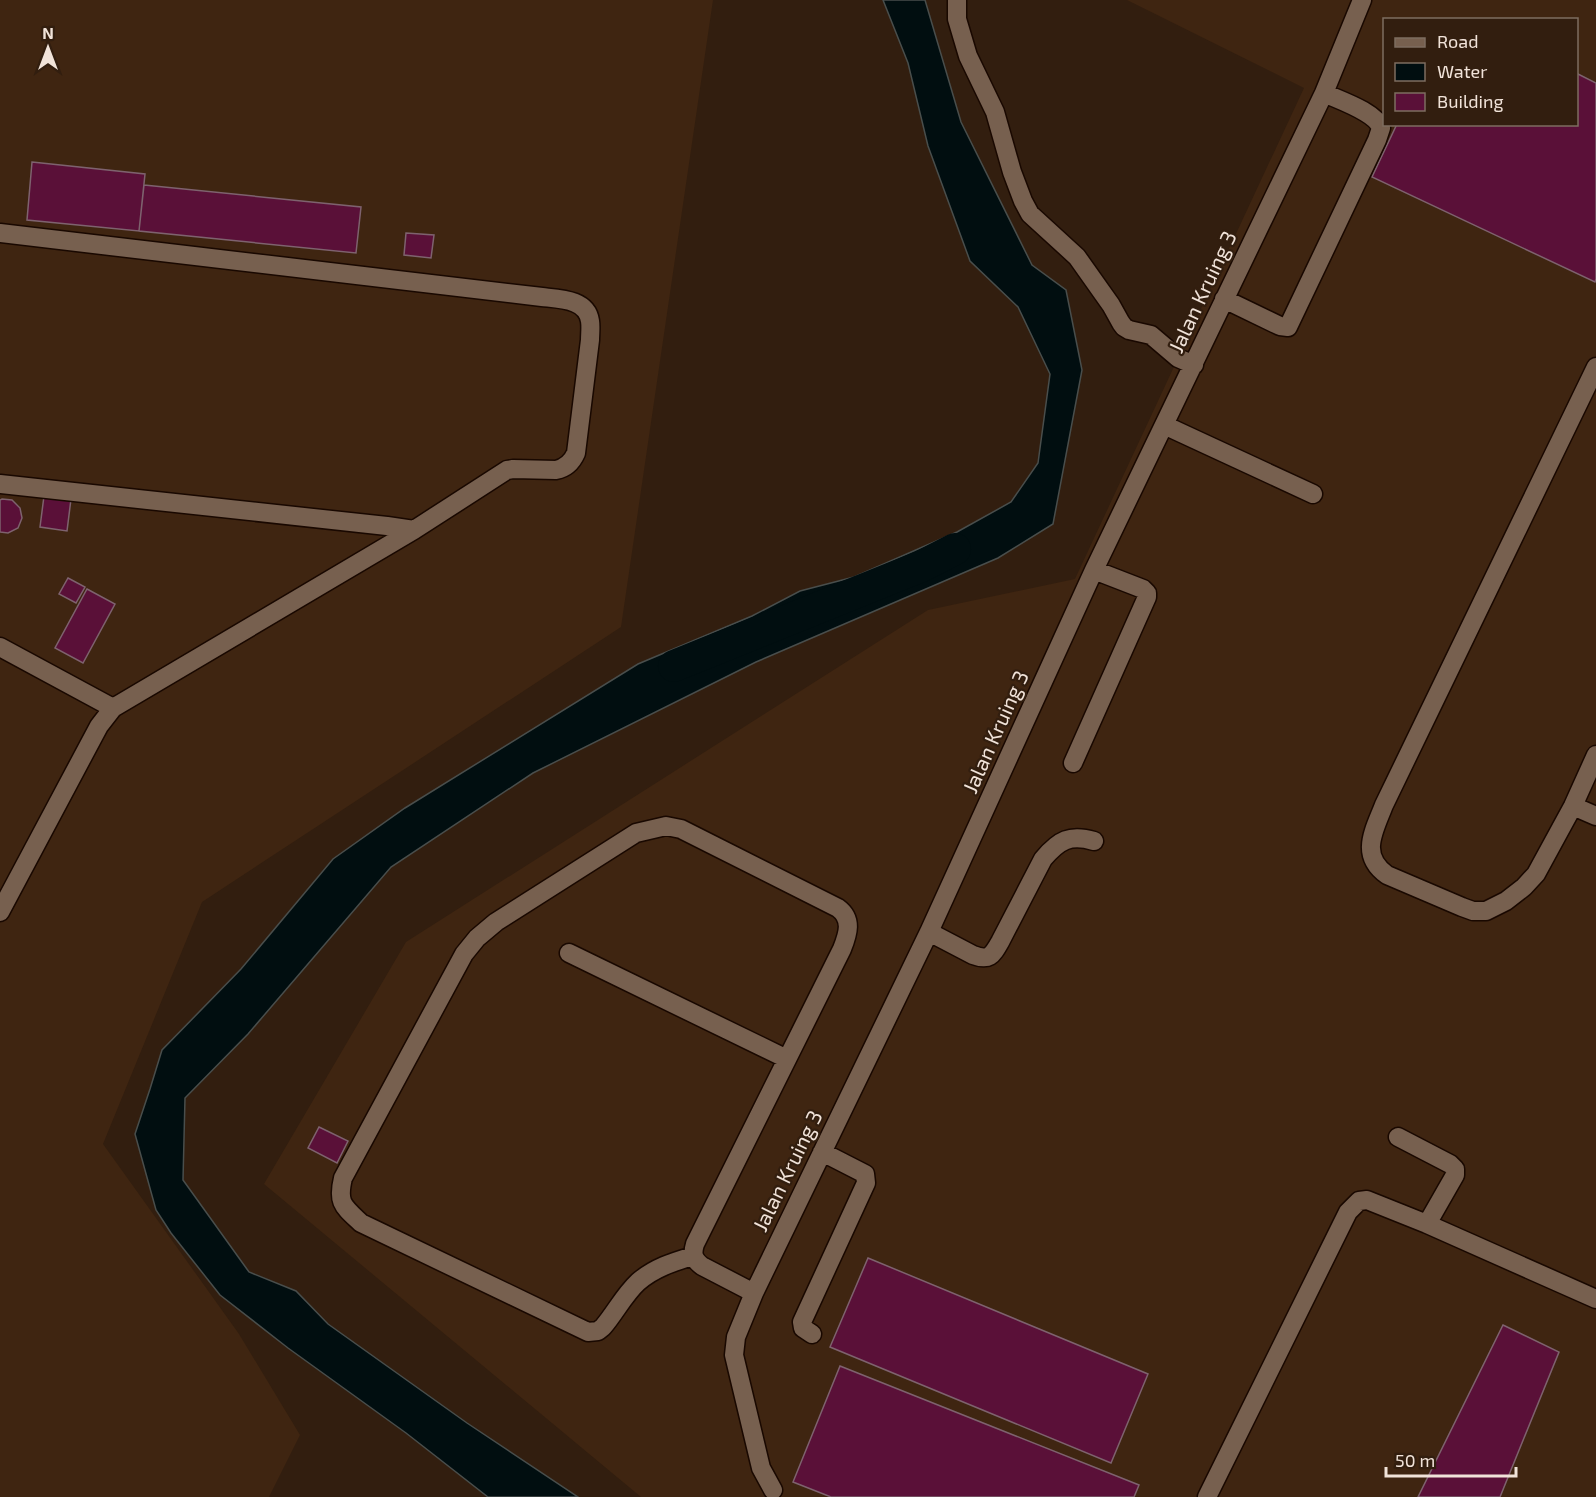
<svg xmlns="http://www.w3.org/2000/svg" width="1596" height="1497" font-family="'Exo 2',sans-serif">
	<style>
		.built { fill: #3f2511; fill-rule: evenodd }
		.water { fill: #010e10; stroke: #494e4c; stroke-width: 1.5 }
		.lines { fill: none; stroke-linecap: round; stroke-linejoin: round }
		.river { stroke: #010e10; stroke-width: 32 }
		.building { fill: #5a1038; stroke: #7e626e; stroke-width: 1.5 }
		.minor-casing { stroke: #190800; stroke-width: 21 }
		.minor { stroke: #77604f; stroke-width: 18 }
		.labels { text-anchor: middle; stroke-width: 4.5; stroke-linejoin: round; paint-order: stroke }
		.street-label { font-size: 21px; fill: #f1e3d9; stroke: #321e0f }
	</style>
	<rect width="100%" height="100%" fill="#321e0f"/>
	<path class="built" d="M 0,0 L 713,0 L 621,627 L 202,902 L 103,1144 L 239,1334 L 300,1435 L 269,1497 L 0,1497 Z
		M 1127,0 L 1596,0 L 1596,1497 L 641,1497 L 264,1184 L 406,942 L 928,610 L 1075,579 L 1304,88 ZM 1384,20 L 1576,20 L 1576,124 L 1384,124 Z"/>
	<path class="water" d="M 883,0 L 925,0 L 961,122 L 1032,265 L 1066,290 L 1082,370 L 1053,524 L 998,558 L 756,662 L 533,773 L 391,867 L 248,1034 L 185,1098 L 183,1180 L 249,1272 L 296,1291 L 328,1324 L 467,1423 L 578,1497 L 488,1497 L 406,1433 L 288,1348 L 220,1295 L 171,1233 L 156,1210 L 135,1134 L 150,1089 L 162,1050 L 241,969 L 333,859 L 405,808 L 638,664 L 752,616 L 800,591 L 854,577 L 957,532 L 1011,502 L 1038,463 L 1050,374 L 1018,307 L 970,261 L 928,146 L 908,63 Z"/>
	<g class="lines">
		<path class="river" d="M 674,666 L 922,566 L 955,549"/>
	</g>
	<path class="building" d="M 1576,73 L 1596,83 L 1596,279 L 1595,282 L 1372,177 L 1397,124 L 1576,124 Z
		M 32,162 L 145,174 L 139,231 L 27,220 Z
		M 144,185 L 361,207 L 356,253 L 139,231 Z
		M 406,233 L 434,235 L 431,258 L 404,255 Z
		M 44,496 L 71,499 L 67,531 L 40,527 Z
		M 2,499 L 12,500 L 20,508 L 22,518 L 18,528 L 8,533 L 0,532 L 0,500 Z
		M 68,578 L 85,587 L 76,603 L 59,594 Z
		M 87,589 L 115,604 L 83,663 L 55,648 Z
		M 319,1127 L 348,1141 L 337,1163 L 308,1148 Z
		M 868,1258 L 1148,1374 L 1111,1463 L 830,1347 Z
		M 1503,1325 L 1559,1352 L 1500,1497 L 1418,1497 Z
		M 840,1366 L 1139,1485 L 1134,1497 L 831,1497 L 793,1482 Z"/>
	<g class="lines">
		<g class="minor-casing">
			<path id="minor" d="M 957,0 L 957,19 L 968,56 L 995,112 L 1012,172 L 1023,201 L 1030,214 L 1077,257 L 1111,305 L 1121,323 L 1124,327 L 1129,330 L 1151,335 L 1178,358 L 1194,365
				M 0,233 L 542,297 C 560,299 587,299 590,321 C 591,327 590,334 590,340 L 576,453 C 572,462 566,468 556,470 L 513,469 L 507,470 L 414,530 L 113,708 L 99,726 L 0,912
				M 1224,299 L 1280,326 L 1288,327 L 1377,140 L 1381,128 C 1376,112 1339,100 1324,93
				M 1596,367 L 1384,805 C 1374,831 1359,855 1387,875 L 1462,907 L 1473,911 L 1486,911 L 1506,901 L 1524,887 L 1536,874 L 1573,806 L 1596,755
				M 1164,425 L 1313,494
				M 0,484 L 387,526 L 414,530
				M 0,647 L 113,708
				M 1073,763 L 1147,597 L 1147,593 L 1143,589 L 1094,570
				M 1573,806 L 1596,816
				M 929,932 L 973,955 C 989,961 992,956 1000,942 L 1043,859 C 1059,840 1070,834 1094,841
				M 569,953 L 787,1059
				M 1398,1137 L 1450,1164 L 1455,1169 L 1455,1175 L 1427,1224 L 1596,1299
				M 693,1256 C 673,1262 654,1268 638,1282 C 624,1295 615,1313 603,1327 L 598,1331 L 588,1332 L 361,1223 C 343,1206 337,1203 343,1178 L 464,954 L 477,938 L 496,922 L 636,833 L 666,826 L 681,829 L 838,908 C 853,919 848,934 842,949 L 695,1244 C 692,1254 693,1259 702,1266 L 754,1293
				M 812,1334 L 803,1328 L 802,1322 L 866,1183 L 865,1174 L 822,1152
				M 773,1490 L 761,1468 L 734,1355 L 736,1337 L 754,1293 L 929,932 L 1094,570 L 1324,93 L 1362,0
				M 1207,1497 L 1348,1212 L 1359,1201 L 1367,1200 L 1427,1224"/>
		</g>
		<use href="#minor" class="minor"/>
	</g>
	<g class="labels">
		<g class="street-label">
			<text transform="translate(1203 292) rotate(-65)" y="7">Jalan Kruing 3</text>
			<text transform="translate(996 732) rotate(-66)" y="7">Jalan Kruing 3</text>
			<text transform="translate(788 1171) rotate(-64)" y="7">Jalan Kruing 3</text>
		</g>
	</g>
	<rect x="1383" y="18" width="195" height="108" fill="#321e0f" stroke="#7e6d60" stroke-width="1.5"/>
	<rect x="1395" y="38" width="30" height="9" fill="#77604f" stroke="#7e6d60" stroke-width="1.5"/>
	<text x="1437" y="48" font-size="18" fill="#f1e3d9">Road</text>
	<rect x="1395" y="63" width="30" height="18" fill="#010e10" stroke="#7e6d60" stroke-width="1.5"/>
	<text x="1437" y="78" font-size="18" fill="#f1e3d9">Water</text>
	<rect x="1395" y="93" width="30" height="18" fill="#5a1038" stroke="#7e6d60" stroke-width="1.5"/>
	<text x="1437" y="108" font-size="18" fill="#f1e3d9">Building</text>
	<g transform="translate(48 48)" stroke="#321e0f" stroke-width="4.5" paint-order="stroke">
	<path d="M0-4.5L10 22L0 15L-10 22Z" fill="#f1e3d9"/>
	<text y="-9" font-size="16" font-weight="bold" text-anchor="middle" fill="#f1e3d9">N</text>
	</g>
	<path d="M1386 1467v9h130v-9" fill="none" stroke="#f1e3d9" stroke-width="3"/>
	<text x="1395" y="1467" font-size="18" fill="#f1e3d9" stroke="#321e0f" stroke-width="4.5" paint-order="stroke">50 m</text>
</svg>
